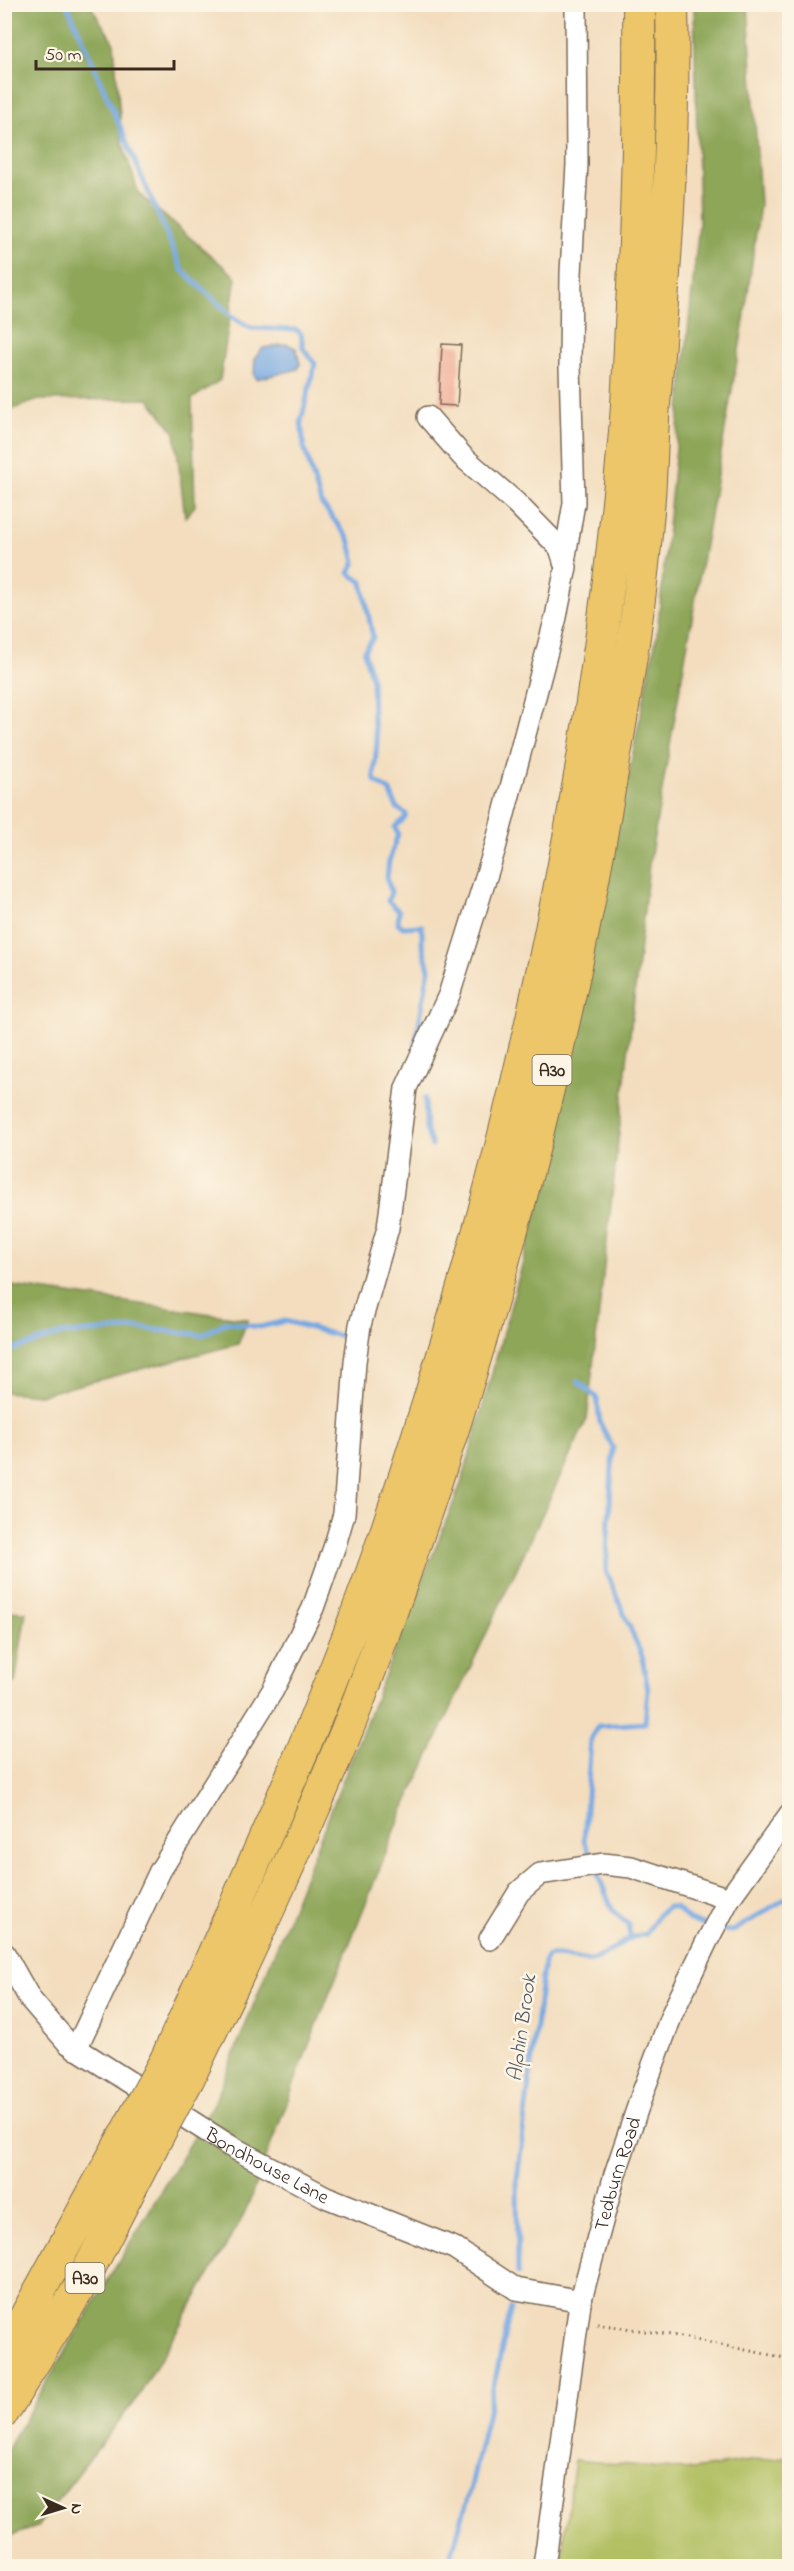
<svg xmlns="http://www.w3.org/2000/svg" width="794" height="2571" font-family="'Indie Flower',sans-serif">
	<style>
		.green { fill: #b2c063; stroke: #767540; stroke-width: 1.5 }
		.forest { fill: #8da659; stroke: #64683c; stroke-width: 1.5 }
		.water { fill: #76a8e2; stroke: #586980; stroke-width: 1.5 }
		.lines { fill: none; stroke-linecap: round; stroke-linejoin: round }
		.stream { stroke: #76a8e2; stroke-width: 5 }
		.building { fill: #f1ac95 }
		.minor-casing { stroke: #7b6956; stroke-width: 24 }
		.highway-casing { stroke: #7b6956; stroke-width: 34 }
		.path { stroke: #7b6956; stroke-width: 3; stroke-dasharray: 1.5 4.5; stroke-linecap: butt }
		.minor { stroke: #fff; stroke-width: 21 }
		.highway { stroke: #ecc669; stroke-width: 32 }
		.highway-bridge-casing { stroke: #7b6956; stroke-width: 34; stroke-linecap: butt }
		.highway-bridge { stroke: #ecc669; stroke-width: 32 }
		.labels { text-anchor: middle; stroke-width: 5; stroke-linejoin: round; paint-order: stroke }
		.shield { fill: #fcf5e5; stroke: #75675a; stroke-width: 1.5 }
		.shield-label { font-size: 18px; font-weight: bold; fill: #3b2a1e }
		.street-label { font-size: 20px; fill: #3b2a1e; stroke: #fcf5e5 }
		.water-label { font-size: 21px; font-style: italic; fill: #505663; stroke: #fcf5e5 }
	</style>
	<rect width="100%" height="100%" fill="#fcf5e5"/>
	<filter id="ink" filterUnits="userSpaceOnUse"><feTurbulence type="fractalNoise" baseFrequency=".0167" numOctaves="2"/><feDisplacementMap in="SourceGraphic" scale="12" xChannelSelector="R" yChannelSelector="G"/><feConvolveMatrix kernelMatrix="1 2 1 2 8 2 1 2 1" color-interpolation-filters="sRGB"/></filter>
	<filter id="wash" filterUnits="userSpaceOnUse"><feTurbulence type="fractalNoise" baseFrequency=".008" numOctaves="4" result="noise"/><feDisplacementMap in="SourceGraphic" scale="24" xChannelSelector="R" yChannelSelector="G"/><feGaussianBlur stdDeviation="1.35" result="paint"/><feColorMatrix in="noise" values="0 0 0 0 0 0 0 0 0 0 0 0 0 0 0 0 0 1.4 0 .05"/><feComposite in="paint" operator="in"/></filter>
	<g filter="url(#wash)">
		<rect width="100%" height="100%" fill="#f3ddbe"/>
		<path class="green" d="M 789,2456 L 789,2566 L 560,2566 L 575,2460 L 685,2470 Z"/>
		<path class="forest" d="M 5,4 L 90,5 L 114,43 L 122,142 L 139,194 L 236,277 L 220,380 L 192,399 L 195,506 L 185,517 L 175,433 L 149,399 L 38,400 L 5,412 Z
			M 694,5 L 748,5 L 760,204 L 744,321 L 649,865 L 587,1419 L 402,1813 L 310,2042 L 244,2215 L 140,2394 L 37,2527 L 5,2538 L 5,2452 L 216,2099 L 462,1481 L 548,1172 L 657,634 L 699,223 Z
			M 5,1285 L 248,1319 L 238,1344 L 40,1395 L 5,1392 Z
			M 5,1611 L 26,1612 L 15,1683 L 5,1681 Z"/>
		<path class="water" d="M 287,344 L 296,348 L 300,364 L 298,369 L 257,379 L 254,375 L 255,358 L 263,348 Z"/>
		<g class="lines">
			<path class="stream" d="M 67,4 L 182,270 L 234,318 L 251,328 L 297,330 L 301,334 L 303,348 L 315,364 L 301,421 L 304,447 L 321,503 L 349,539 L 355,562 L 349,573 L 362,582 L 373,638 L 364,651 L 372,680 L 373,718 L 377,742 L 374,774 L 375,781 L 390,791 L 397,808 L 406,814 L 405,818 L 395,827 L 398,834 L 389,861 L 387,878 L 391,892 L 388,901 L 399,911 L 398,923 L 403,927 L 422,926 L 422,943 L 429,969 L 415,1045
				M 425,1098 L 426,1129 L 432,1146
				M 4,1347 L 12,1350 L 60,1334 L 141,1328 L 202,1335 L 226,1322 L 260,1327 L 285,1321 L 347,1338
				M 578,1381 L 597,1398 L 600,1423 L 613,1448 L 606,1571 L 642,1656 L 648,1690 L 645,1723 L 598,1726 L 591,1738 L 584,1840 L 593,1861
				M 596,1870 L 613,1911 L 628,1924 L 630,1936
				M 720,1930 L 733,1931 L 790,1896
				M 518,2273 L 517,2180 L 544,1962 L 548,1956 C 562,1951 579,1964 595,1959 C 615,1952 620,1938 646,1934 L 658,1915 L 668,1907 L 675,1907 L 689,1920 L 708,1927
				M 448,2566 L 470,2491 L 511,2308"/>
		</g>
		<g id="blocks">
			<path class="building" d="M 442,344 L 461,345 L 457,406 L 439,405 Z"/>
		</g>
	</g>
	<g filter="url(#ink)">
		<use href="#blocks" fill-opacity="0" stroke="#7b6956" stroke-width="1.5"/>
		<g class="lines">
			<g class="minor-casing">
				<g id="minor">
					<path d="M 564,562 L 574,503 L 570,366 L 571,273 L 577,164 L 576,4"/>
					<path d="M 490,1939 L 519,1892 L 540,1874 L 603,1864 L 631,1867 L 729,1899"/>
					<path id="s1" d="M 4,1953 L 30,1999 L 68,2043 L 230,2146 L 326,2197 L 454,2248 L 516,2289 L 571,2299 L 580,2303"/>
					<path d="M 76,2049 L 160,1871 L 273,1690 L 313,1608 L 335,1545 L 344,1514 L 355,1362 L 360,1325 L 388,1228 L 406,1088 L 449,995 L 495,848 L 556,617 L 566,567 L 560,548 L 516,503 L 463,457 L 428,417"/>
					<path id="s2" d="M 544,2566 L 580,2303 L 615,2174 L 643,2092 L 672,2014 L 706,1943 L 729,1899 L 790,1814"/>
				</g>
			</g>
			<g class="highway-casing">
				<path id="highway" d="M 166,2060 C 242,1890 320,1722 381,1547 C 504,1190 589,819 624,443 C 628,404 629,364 631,325 C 637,218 640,111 639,4
					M 188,2079 C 246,1959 303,1839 353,1715 C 383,1638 410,1559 436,1481 C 511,1255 570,1024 609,790 C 624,701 640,612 647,522 C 651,483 651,443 654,404 C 665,271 675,138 672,4
					M 4,2356 L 131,2124
					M 4,2411 L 79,2288 L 156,2139"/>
			</g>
			<path class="path" d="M 597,2324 L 672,2335 L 790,2359"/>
			<use href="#minor" class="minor"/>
			<use href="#highway" class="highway"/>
			<g class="highway-bridge-casing">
				<path id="highway-bridge" d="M 131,2124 L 166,2060
					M 156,2139 L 188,2079"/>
			</g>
			<use href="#highway-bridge" class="highway-bridge"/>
		</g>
	</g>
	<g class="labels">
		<g class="shield">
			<rect x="532.5" y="1055" width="39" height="30" rx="4.5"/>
			<rect x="65.5" y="2263" width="39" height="30" rx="4.5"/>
		</g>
		<g class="shield-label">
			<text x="552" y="1076">A30</text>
			<text x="85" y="2284">A30</text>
		</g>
		<g class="street-label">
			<text dy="7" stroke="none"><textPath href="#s1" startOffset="345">Bondhouse Lane</textPath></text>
			<text dy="7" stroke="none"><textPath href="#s2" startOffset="400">Tedburn Road</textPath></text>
		</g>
		<g class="water-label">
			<text transform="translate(521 2028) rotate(-82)" y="7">Alphin Brook</text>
		</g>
	</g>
	<rect width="794" height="2571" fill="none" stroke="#fcf5e5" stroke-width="24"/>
	<g transform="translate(63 2508) rotate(94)" stroke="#fcf5e5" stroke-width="4.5" paint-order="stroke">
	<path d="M0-4.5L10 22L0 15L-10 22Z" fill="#3b2a1e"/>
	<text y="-9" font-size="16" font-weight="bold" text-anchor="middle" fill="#3b2a1e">N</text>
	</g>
	<path d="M36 60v9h138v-9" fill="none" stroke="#3b2a1e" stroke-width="3"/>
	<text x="45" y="60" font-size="18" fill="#3b2a1e" stroke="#fcf5e5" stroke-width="4.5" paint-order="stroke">50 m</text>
</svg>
